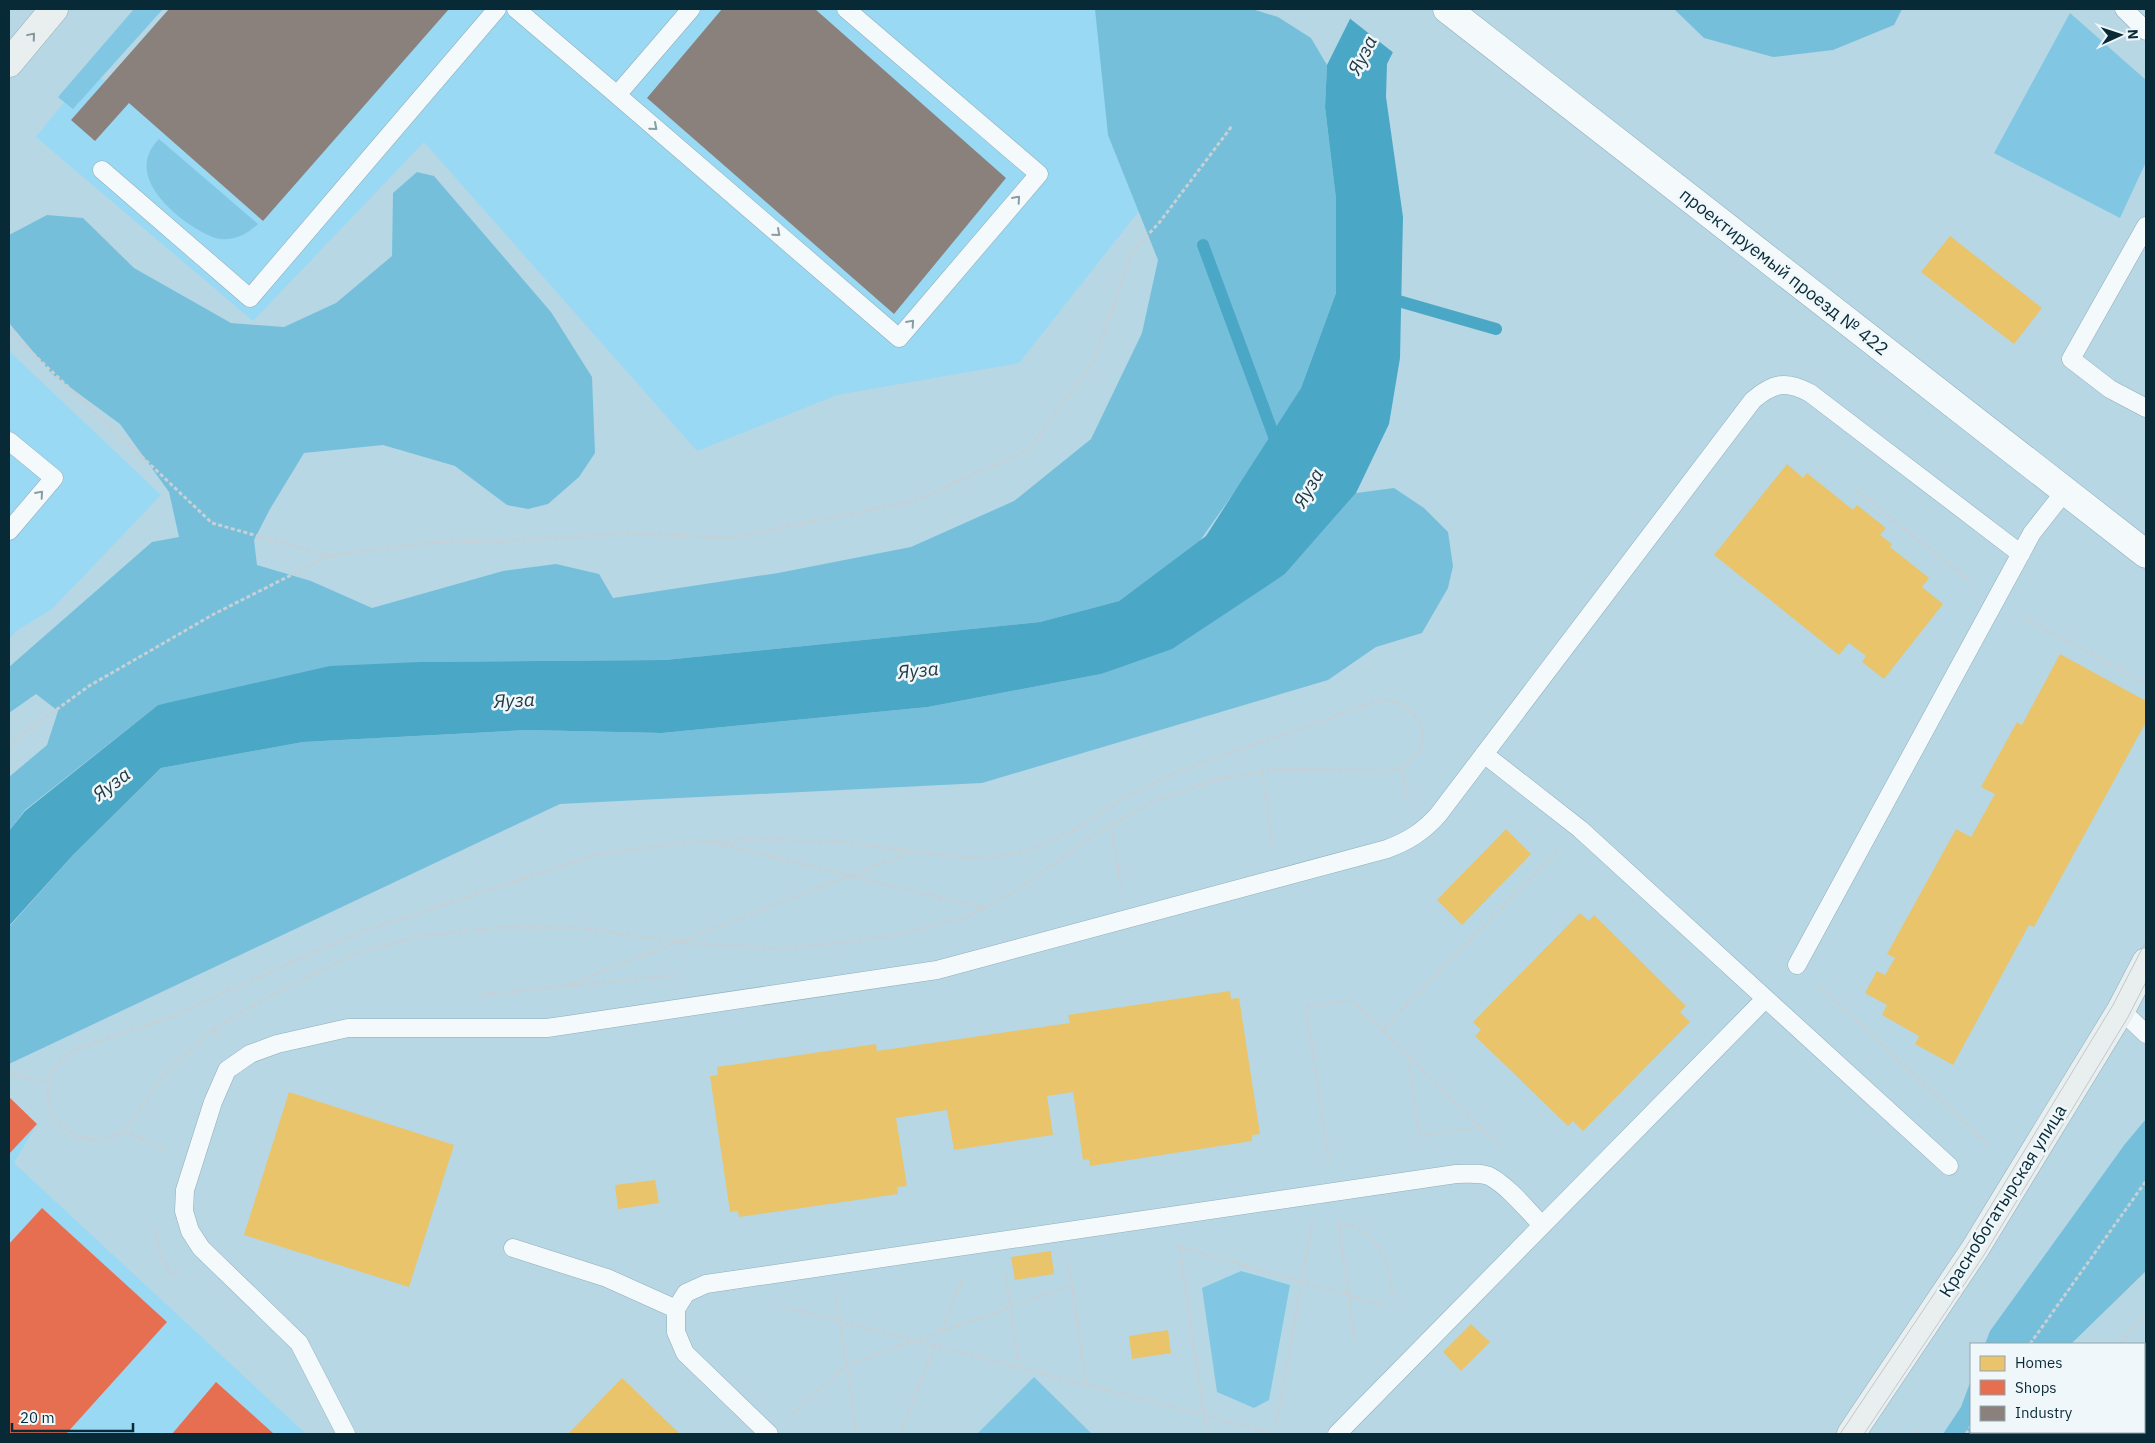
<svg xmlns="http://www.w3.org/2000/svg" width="2155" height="1443" font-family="'IBM Plex Sans',sans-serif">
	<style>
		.built { fill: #99d9f3 }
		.green { fill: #81c7e3 }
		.forest { fill: #76bfdb }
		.water { fill: #4aa7c6 }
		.pier { fill: #b7d7e5 }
		.homes { fill: #e9c46a }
		.shops { fill: #e76f51 }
		.industry { fill: #8a817c }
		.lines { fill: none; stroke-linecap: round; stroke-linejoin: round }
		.stream { stroke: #4aa7c6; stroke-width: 12 }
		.service-casing { stroke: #90aeba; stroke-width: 19 }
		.tertiary-casing { stroke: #90aeba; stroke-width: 29 }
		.secondary-casing { stroke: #90aeba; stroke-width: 29 }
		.path { stroke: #c6d0d5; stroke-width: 3; stroke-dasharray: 4 2.5; stroke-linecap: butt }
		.service { stroke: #f4f9fb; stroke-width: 18 }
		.tertiary { stroke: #f4f9fb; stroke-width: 28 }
		.secondary { stroke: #e9eeee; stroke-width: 28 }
		.tram { stroke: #bfc9ce; stroke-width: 1 }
		.oneway { stroke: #83969b }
		.oneway2 { stroke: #899ca2 }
		.labels { text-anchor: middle; stroke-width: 5; stroke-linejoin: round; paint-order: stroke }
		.street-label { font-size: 18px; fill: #072a36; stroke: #f0f7fa }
		.water-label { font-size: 19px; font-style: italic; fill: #223943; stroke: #f0f7fa }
	</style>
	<rect width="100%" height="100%" fill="#b7d7e5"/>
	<path class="built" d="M 169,9 L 1178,9 L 1210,121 L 1019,363 L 837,395 L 697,451 L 424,142 L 253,321 L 36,137 L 88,73 L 106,81 Z
		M 9,351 L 161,495 L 52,609 L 16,631 L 9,639 Z
		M 9,1097 L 37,1124 L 14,1163 L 306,1434 L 9,1434 Z"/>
	<path class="green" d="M 134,9 L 163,9 L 73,109 L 58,97 Z
		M 2070,13 L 2146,80 L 2146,162 L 2120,218 L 1994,153 Z
		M 159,139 L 258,224 C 249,232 240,238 228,239 C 216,241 204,233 195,228 C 166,210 126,172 159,139 Z
		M 1241,1271 L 1290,1285 L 1269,1400 L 1254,1408 L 1217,1392 L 1202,1288 Z
		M 1034,1377 L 1092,1434 L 977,1434 Z"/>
	<path class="forest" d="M 1095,9 L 1252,9 L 1278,17 L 1311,38 L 1327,65 L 1325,107 L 1336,199 L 1336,293 L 1301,388 L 1250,470 L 1199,542 L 1119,601 L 1040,622 L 665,660 L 420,662 L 158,705 L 25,810 L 9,831 L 9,777 L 47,745 L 58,711 L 36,694 L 9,713 L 9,667 L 152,542 L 179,537 L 169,492 L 120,424 L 52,374 L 9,323 L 9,235 L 47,215 L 83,218 L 134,268 L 231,323 L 284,327 L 336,303 L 392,256 L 393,193 L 417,172 L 434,176 L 551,312 L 592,377 L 595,453 L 579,477 L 548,504 L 528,509 L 507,505 L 455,466 L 383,445 L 304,453 L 270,509 L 254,540 L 257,565 L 311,581 L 372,608 L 503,571 L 556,564 L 599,574 L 613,598 L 778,573 L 911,547 L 1014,501 L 1091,439 L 1142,333 L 1158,260 L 1108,135 Z
		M 1674,9 L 1902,9 L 1894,25 L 1833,50 L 1773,57 L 1704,38 Z
		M 1394,488 L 1424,508 L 1448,532 L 1453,566 L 1448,588 L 1422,633 L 1376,647 L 1328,680 L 982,783 L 560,804 L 9,1064 L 9,927 L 73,855 L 161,768 L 303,742 L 527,730 L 662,733 L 928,707 L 1101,674 L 1285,574 L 1356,493 Z
		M 2146,1119 L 2146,1271 L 2071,1344 L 1985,1344 L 1990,1331 L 2125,1144 Z
		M 1971,1380 L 1971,1432 L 2001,1432 L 1998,1434 L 1943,1434 L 1961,1407 Z"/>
	<path class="water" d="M 1355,9 L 1414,10 L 1387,64 L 1386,97 L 1403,217 L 1400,358 L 1389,424 L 1356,493 L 1285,574 L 1172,649 L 1101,674 L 928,707 L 662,733 L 527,730 L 303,742 L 161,768 L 73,855 L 9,926 L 9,831 L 25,811 L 158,705 L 330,666 L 420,662 L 665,660 L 1040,622 L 1119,601 L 1206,536 L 1301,388 L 1336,293 L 1336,199 L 1325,107 L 1327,65 Z"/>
	<path class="pier" d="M 1353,9 L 1417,9 L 1395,54 L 1348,17 Z"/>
	<path class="homes" d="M 1950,236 L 2042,308 L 2014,344 L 1921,272 Z
		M 1787,464 L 1803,478 L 1807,473 L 1853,510 L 1857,505 L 1886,528 L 1880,535 L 1892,544 L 1890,547 L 1929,578 L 1922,587 L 1943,604 L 1884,679 L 1862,662 L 1866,656 L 1849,643 L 1839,655 L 1714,555 Z
		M 2060,654 L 2146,701 L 2146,722 L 2034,927 L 2029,925 L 1953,1065 L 1915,1044 L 1919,1036 L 1882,1015 L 1887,1005 L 1865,993 L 1877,971 L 1885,975 L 1895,958 L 1887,954 L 1956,829 L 1971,837 L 1995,794 L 1981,787 L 2017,722 L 2022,725 Z
		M 1506,829 L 1531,854 L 1462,925 L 1437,900 Z
		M 1580,913 L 1589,921 L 1594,915 L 1686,1006 L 1680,1012 L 1690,1022 L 1583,1131 L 1573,1121 L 1568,1126 L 1475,1036 L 1481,1030 L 1473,1022 Z
		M 1230,991 L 1231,999 L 1239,998 L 1260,1134 L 1252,1135 L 1252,1141 L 1090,1166 L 1089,1159 L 1083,1160 L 1073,1092 L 1047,1096 L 1053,1135 L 954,1150 L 947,1110 L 896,1118 L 907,1186 L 897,1187 L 898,1194 L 739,1217 L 738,1211 L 730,1212 L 710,1076 L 718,1075 L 717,1067 L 876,1044 L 877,1051 L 1063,1024 L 1070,1023 L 1068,1015 Z
		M 289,1092 L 454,1145 L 409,1287 L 244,1235 Z
		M 655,1180 L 659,1203 L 618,1209 L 615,1185 Z
		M 1051,1251 L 1054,1274 L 1015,1280 L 1011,1257 Z
		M 1471,1324 L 1490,1342 L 1461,1371 L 1443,1352 Z
		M 1168,1330 L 1171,1353 L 1132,1359 L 1129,1336 Z
		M 2146,1349 L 2146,1434 L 2075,1434 L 2077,1432 L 2144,1432 L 2144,1352 Z
		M 622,1378 L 680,1434 L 568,1434 Z"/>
	<path class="shops" d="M 9,1097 L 37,1124 L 9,1154 Z
		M 42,1208 L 167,1322 L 66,1434 L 9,1434 L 9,1244 Z
		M 216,1382 L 274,1434 L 172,1434 Z"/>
	<path class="industry" d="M 169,9 L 449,9 L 263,221 L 129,103 L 95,141 L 71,120 Z
		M 722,9 L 815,9 L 1006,178 L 894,314 L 647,98 Z"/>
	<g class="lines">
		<path class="stream" d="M 1203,245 L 1278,447
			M 1388,298 L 1496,329"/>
		<g class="service-casing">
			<path id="service" d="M 516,9 L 617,95 L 691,9
				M 2124,9 L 2146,31
				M 617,95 L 899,338 L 1039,174 L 846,9
				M 102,170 L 250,298 L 497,9
				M 2146,226 L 2071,359 L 2110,389 L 2146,408
				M 9,441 L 54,478 L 9,531
				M 1484,754 L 1580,829 L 1949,1166
				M 1797,965 L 2032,533 L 2065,491
				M 2121,1010 L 2146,1034
				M 513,1248 L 607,1278 L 676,1309
				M 346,1434 L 299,1343 L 201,1248 L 190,1231 L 184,1211 L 185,1190 L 213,1102 L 227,1070 L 250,1054 L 277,1044 L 348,1028 L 547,1028 L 937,970 L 1387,849 C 1408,841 1423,832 1438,815 L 1753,400 C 1773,383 1786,380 1810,393 L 2021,554
				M 769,1434 L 685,1353 L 676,1332 L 676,1309 L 686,1293 L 706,1284 L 1456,1174 C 1467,1174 1481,1172 1491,1177 C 1510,1188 1527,1210 1542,1225
				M 1337,1434 L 1765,999"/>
		</g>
		<g class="tertiary-casing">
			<path id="tertiary" d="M 1447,9 L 2146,554"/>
		</g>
		<g class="secondary-casing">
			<path id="secondary" d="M 9,63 L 54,9
				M 1851,1434 L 1975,1249 L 2121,1010 L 2146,962"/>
		</g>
		<path class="path" d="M 9,331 L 212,523 L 328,556
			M 1857,491 L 1971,582
			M 2022,616 L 2146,684
			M 1385,700 C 1433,708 1436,759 1389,771 L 1277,769 L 1222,778 L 1156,800 L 1095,834 L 1017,890 L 969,916 L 886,937 L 782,949 L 678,942 L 581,928 L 504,927 L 421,936 L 357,953 L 279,991 L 213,1029 L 165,1073 L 134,1118 L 124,1131 L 108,1138 L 92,1140 L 77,1137 L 63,1128 L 52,1115 L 48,1099 L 48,1083 L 54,1068 L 66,1055 L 80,1048 L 170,1017 L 357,933 L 599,854 L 680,843 L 761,839 L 843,842 L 964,858 L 995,856 L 1026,851 L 1053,840 L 1081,826 L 1123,798 L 1177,772 L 1372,703 Z
			M 9,744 L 89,686 L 214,614 L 329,556 L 433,542 L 510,541 L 628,533 L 730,538 L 914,501 L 1028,450 L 1094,361 L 1131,253 L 1159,223 L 1232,126
			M 1402,768 L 1408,801
			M 1262,772 L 1273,848
			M 1111,825 L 1121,889
			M 717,843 L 983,908
			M 567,985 L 911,852
			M 1818,985 L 1987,1143
			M 479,995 L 677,975
			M 213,1029 L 221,1038
			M 1382,1030 L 1558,850
			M 1408,1056 L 1420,1136 L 1480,1127
			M 9,1073 L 48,1083
			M 124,1131 L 166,1150
			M 1329,1161 L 1306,1007 L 1352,1000 L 1501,1147
			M 1338,1222 L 1355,1340
			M 1338,1223 C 1345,1225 1355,1226 1361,1230 C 1385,1247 1390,1272 1393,1299
			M 157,1230 C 156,1247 162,1262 172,1275 L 179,1269
			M 1179,1246 L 1207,1434
			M 1181,1247 L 1387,1306
			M 1005,1272 L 1019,1367
			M 1072,1285 L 1086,1385
			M 836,1294 L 857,1434
			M 781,1306 L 1269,1432
			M 941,1331 L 963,1277
			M 2030,1344 L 2146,1181
			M 2120,1344 L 2146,1312
			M 792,1414 L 847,1365 L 1072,1285 L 1068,1261
			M 1276,1425 L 1312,1224
			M 1916,1431 L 1919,1434
			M 900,1434 L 935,1346
			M 1966,1434 L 1971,1426
			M 2047,1434 L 2049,1432"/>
		<use href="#service" class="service"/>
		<use href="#tertiary" class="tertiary"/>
		<use href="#secondary" class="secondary"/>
		<path class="tram" d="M 1840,1434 L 1967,1245 L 2113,1005 L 2146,941
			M 1864,1434 L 1984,1255 L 2128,1017 L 2146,982"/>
	</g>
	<defs><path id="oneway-chevron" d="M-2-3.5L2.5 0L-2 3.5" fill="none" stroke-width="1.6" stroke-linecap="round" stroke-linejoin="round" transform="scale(1.25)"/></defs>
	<use class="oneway" href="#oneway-chevron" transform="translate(32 36) rotate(-50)"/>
	<g class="oneway2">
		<use href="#oneway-chevron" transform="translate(654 127) rotate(41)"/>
		<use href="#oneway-chevron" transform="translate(1017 199) rotate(-49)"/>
		<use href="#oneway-chevron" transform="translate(777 233) rotate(41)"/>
		<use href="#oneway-chevron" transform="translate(911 323) rotate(-49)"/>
		<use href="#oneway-chevron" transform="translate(40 494) rotate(-49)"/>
	</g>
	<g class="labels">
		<g class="street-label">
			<text transform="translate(1784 272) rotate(38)" y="6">проектируемый проезд № 422</text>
			<text transform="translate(2003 1201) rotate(-58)" y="6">Краснобогатырская улица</text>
		</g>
		<g class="water-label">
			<text transform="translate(1362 55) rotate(-63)" y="7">Яуза</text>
			<text transform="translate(1308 488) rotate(-61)" y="7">Яуза</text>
			<text transform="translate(918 670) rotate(-6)" y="7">Яуза</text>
			<text transform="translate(514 700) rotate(-3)" y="7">Яуза</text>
			<text transform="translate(111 784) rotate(-37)" y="7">Яуза</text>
		</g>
	</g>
	<rect width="2155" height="1443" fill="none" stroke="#072a36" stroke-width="20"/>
	<rect x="1970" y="1343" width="175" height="90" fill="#f0f7fa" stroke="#93a5ac"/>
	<rect x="1980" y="1356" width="25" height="15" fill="#e9c46a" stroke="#93a5ac"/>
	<text x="2015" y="1368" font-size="15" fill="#072a36">Homes</text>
	<rect x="1980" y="1380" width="25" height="15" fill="#e76f51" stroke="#93a5ac"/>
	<text x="2015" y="1393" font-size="15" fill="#072a36">Shops</text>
	<rect x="1980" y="1406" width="25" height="15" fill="#8a817c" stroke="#93a5ac"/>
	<text x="2015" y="1418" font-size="15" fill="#072a36">Industry</text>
	<g transform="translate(2120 35) rotate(87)" stroke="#f0f7fa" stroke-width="4" paint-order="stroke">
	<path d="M0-4L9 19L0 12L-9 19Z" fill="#072a36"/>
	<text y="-8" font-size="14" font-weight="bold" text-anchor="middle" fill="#072a36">N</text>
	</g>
	<path d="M12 1423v8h121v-8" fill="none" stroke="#072a36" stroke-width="2.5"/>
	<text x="20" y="1423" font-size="15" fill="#072a36" stroke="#f0f7fa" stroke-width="4" paint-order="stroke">20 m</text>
</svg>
